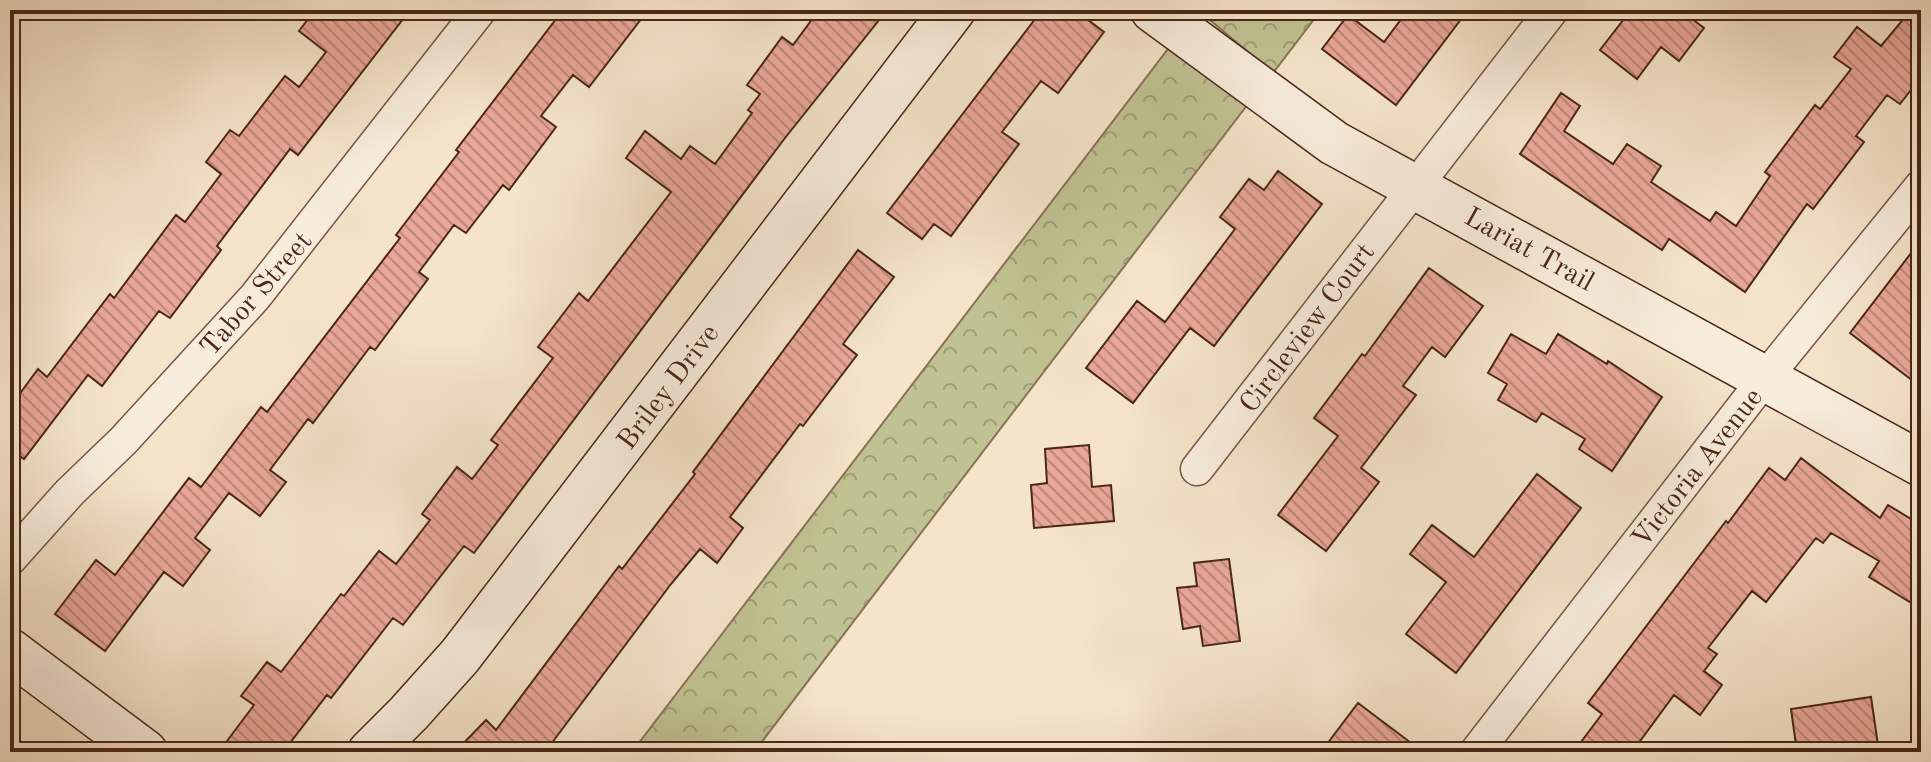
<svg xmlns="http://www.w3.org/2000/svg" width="1931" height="762" font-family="'Old Standard TT',serif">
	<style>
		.forest { fill: url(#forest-crowns); stroke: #867454; stroke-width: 2 }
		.building { fill: url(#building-back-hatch); stroke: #4a2716; stroke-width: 2 }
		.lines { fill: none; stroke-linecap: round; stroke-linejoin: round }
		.street-casing { stroke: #755643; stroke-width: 35 }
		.secondary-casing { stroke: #4a2716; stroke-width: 47 }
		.street { stroke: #f8eddd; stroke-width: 32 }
		.secondary { stroke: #f8eddd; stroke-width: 44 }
		.labels { text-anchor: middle; stroke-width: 7; stroke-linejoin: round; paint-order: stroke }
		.street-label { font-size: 28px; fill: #4a2716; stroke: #f8eddd }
	</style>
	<defs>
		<pattern id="forest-crowns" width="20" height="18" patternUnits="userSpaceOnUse" patternTransform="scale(2)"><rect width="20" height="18" fill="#c1c293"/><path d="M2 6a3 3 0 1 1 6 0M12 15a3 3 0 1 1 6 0" fill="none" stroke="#9f9e77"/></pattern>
		<pattern id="building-back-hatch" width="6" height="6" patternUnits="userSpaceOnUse" patternTransform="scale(2)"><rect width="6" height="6" fill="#e9a797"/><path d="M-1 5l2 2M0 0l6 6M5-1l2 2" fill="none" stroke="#bf887a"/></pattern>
	</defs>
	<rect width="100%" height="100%" fill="#f5e4ca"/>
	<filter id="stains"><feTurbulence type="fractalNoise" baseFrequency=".0025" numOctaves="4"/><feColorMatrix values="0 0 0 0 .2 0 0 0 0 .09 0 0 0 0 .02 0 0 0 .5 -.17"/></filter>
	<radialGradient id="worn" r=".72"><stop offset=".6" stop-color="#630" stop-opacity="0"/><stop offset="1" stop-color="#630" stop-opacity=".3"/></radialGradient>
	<path class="forest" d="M 1198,10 L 1321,10 L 1273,73 Z
		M 1171,45 L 1248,104 L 754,752 L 632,752 Z"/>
	<path class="building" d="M 315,10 L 410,10 L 298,155 L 290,149 L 217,246 L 221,250 L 170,318 L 159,311 L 102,386 L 88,375 L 24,459 L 10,449 L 10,407 L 38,369 L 47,377 L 110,294 L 114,298 L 176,215 L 185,222 L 221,174 L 206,162 L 230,130 L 239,136 L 285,76 L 299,87 L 326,52 L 299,31 Z
		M 563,10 L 648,10 L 589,87 L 573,75 L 541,116 L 556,127 L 509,190 L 503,185 L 466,233 L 454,225 L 419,272 L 428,279 L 375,350 L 370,347 L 313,423 L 308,419 L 270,470 L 286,482 L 260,516 L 229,493 L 195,538 L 210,550 L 183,586 L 164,572 L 105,651 L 55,614 L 96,560 L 115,575 L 189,478 L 201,487 L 261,407 L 267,412 L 400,238 L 396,235 L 459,152 L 456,150 Z
		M 819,10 L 887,10 L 785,138 L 474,553 L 464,546 L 403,625 L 393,618 L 331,698 L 327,695 L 283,752 L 241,752 L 227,741 L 254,705 L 241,696 L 267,662 L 281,672 L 341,594 L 344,596 L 379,551 L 396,564 L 430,520 L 422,514 L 457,467 L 472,479 L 498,445 L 491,440 L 553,358 L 538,347 L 579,293 L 588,301 L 671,192 L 626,158 L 645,131 L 681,159 L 690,146 L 715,164 L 752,113 L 748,110 L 760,94 L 747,85 L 782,37 L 793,45 Z
		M 1042,10 L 1075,10 L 1104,32 L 1058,93 L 1041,81 L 1002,132 L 1019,144 L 951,236 L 934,224 L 922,239 L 887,213 Z
		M 1408,10 L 1468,10 L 1396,105 L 1322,49 L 1348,15 L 1384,42 Z
		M 1631,10 L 1680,10 L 1704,28 L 1679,61 L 1661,47 L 1637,79 L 1600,50 Z
		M 1911,10 L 1921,10 L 1921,77 L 1900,104 L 1887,95 L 1856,136 L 1864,142 L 1813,209 L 1807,204 L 1745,292 L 1669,239 L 1662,250 L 1520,154 L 1561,93 L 1580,106 L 1564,131 L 1613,164 L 1627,144 L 1661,166 L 1651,182 L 1710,221 L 1716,212 L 1736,226 L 1770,176 L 1765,172 L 1815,105 L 1820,109 L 1851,69 L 1834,57 L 1857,27 L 1881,46 Z
		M 1278,171 L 1322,204 L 1214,346 L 1190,328 L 1133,403 L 1086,368 L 1137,301 L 1165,322 L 1235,229 L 1220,217 L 1249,179 L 1264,190 Z
		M 1921,240 L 1921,387 L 1850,333 Z
		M 858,250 L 894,277 L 843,344 L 857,355 L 803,426 L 800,424 L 730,517 L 743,528 L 717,563 L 700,549 L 671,584 L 545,752 L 455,752 L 486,720 L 496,730 L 619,566 L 622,569 L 695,474 L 693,472 Z
		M 1429,268 L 1483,306 L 1445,357 L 1432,347 L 1403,386 L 1416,395 L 1361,468 L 1379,482 L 1326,551 L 1278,515 L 1338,436 L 1314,418 L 1362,354 L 1365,356 Z
		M 1511,334 L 1546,354 L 1558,334 L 1607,364 L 1608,361 L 1662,397 L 1612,471 L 1579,449 L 1585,439 L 1542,413 L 1536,422 L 1498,400 L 1507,384 L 1488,373 Z
		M 1089,445 L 1092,487 L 1111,485 L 1114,521 L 1034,528 L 1031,485 L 1047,483 L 1045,449 Z
		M 1801,458 L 1880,518 L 1888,505 L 1921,525 L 1921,609 L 1869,577 L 1879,561 L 1831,533 L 1823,543 L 1816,538 L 1766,602 L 1752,591 L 1708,648 L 1717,654 L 1704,671 L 1722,685 L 1700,715 L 1674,695 L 1632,752 L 1594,752 L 1581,742 L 1602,714 L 1588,703 L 1726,521 L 1728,523 L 1769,468 L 1785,480 Z
		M 1537,474 L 1581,508 L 1456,673 L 1406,634 L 1446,582 L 1410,554 L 1432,525 L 1474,557 Z
		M 1229,559 L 1240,641 L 1203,646 L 1200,626 L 1183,629 L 1177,588 L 1197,586 L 1194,563 Z
		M 1871,697 L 1879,752 L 1797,752 L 1791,709 Z
		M 1358,703 L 1423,752 L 1321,752 Z"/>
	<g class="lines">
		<g class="street-casing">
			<path id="street" d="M 1197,469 L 1552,10
				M 10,559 L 70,492 L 123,441 L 255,297 L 480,10
				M 1476,752 L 1766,377 L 1921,186"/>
		</g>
		<g class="secondary-casing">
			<path id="secondary" d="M 1153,10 L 1334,143 L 1921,464
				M 10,651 L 145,752
				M 370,752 L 409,713 L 460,656 L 953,10"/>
		</g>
		<use href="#street" class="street"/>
		<use href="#secondary" class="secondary"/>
	</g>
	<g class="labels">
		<g class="street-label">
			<text transform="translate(1530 248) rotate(29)" y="10">Lariat Trail</text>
			<text transform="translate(255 293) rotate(-49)" y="10">Tabor Street</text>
			<text transform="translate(1306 327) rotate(-53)" y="10">Circleview Court</text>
			<text transform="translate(667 386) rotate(-53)" y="10">Briley Drive</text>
			<text transform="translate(1696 467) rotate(-52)" y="10">Victoria Avenue</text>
		</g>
	</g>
	<rect width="1931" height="762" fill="none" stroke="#f5e4ca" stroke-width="40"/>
	<rect x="12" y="12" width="1907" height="738" fill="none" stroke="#4a2716" stroke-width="4"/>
	<rect x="20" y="20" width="1891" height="722" fill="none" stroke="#4a2716" stroke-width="2"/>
	<rect width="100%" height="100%" filter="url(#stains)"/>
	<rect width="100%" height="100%" fill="url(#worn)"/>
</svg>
